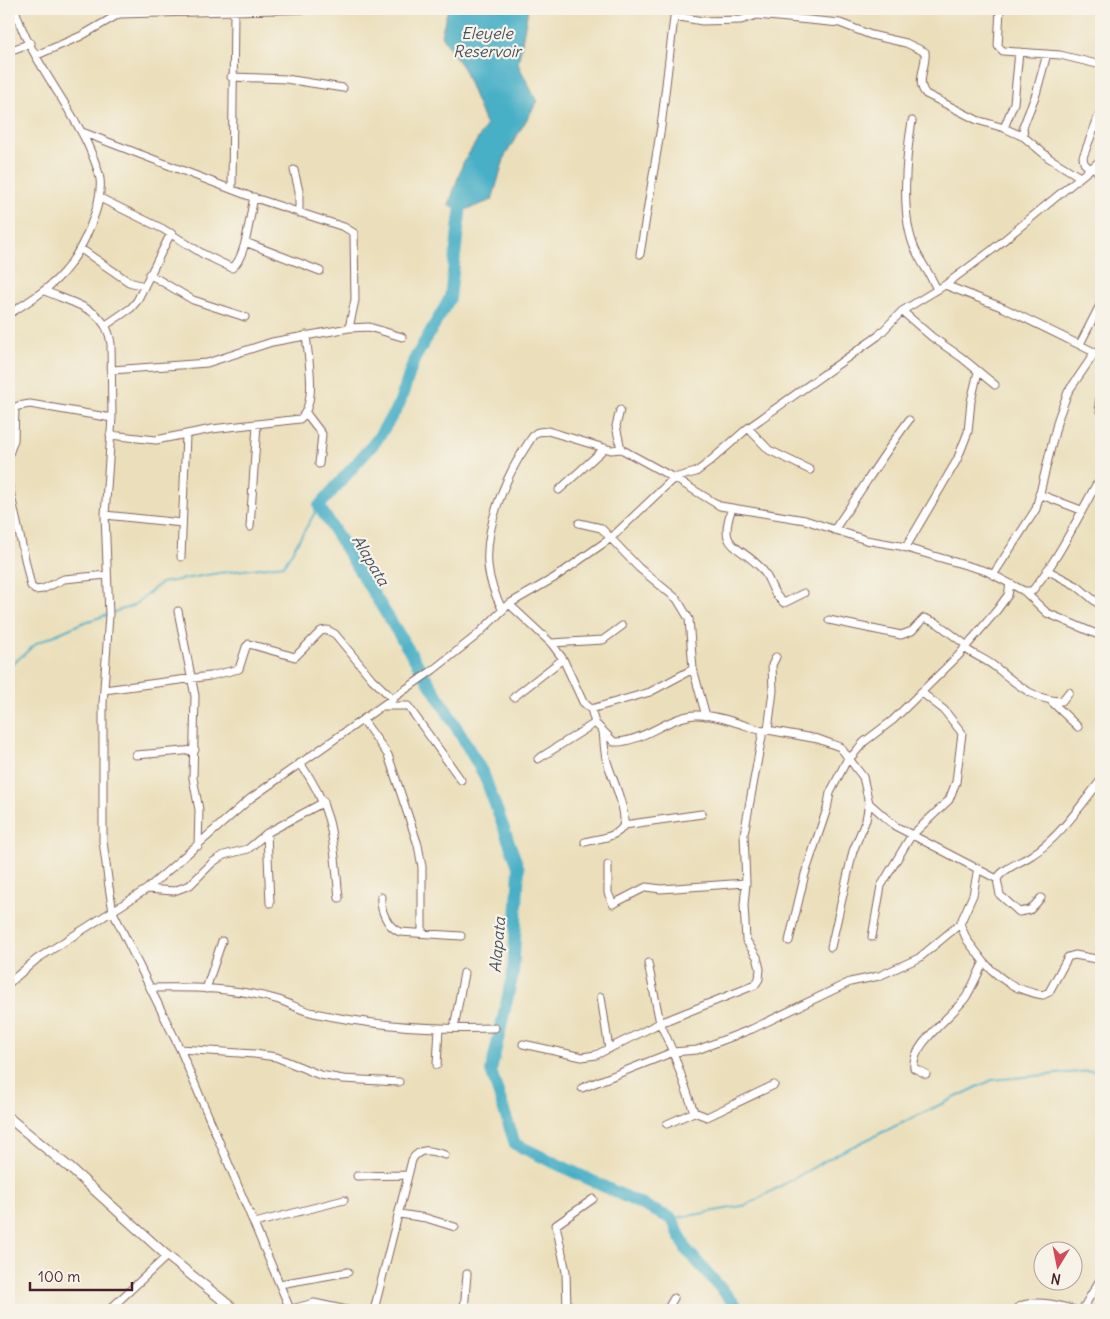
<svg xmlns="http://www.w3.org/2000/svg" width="1110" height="1319" font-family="Delius,sans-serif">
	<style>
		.water { fill: #47afc6; stroke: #486778 }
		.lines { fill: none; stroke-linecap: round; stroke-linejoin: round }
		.stream { stroke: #47afc6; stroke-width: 2 }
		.river { stroke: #47afc6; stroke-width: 12 }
		.minor-casing { stroke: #82625d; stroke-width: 9 }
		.major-casing { stroke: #82625d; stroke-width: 11 }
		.minor { stroke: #fff; stroke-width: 7 }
		.major { stroke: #fff; stroke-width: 9 }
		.labels { text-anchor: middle; stroke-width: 4.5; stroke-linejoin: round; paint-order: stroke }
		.water-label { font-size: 16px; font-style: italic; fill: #495161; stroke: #f7f3e8 }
	</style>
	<rect width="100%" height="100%" fill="#f7f3e8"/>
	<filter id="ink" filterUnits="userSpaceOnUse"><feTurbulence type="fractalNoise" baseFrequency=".02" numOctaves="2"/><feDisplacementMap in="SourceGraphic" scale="10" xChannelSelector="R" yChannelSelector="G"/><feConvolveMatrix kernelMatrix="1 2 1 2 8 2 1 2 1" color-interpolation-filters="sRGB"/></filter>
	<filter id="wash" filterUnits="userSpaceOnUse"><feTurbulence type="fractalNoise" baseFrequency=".0096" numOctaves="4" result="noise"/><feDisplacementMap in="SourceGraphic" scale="20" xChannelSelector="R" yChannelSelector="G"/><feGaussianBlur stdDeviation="1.12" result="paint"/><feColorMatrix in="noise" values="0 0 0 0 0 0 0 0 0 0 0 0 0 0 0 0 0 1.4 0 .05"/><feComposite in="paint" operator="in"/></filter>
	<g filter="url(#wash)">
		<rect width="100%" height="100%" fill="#ebdfbb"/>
		<path class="water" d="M 448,9 L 528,9 L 518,64 L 537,102 L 505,156 L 492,200 L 465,210 L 449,205 L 463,163 L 486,126 L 464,70 L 441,35 Z"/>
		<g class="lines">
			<path class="stream" d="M 111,613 L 133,606 L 161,583 L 219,573 L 284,565 L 319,506
				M 9,667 L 37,643 L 82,623 L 107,615
				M 672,1219 L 747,1205 L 839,1153 L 992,1080 L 1101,1070"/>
			<path class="river" d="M 466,194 L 461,205 L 450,298 L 414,360 L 399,405 L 376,441 L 319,506 L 448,713 L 484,775 L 519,869 L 513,973 L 491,1071 L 515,1144 L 672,1219 L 686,1249 L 740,1310"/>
		</g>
	</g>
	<g filter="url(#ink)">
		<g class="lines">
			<g class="minor-casing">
				<path id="minor" d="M 1000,9 L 998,46 L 1003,51 L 1060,55 L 1101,65
					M 675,16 L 702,21 L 741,20 L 757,15 L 840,23 L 871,35 L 906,43 L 925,52 C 927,66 915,82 926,94 L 977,120 L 1004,128 L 1024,137 L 1049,158 L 1080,177
					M 9,51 L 31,43
					M 37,55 L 81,36 L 119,14 L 313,9
					M 231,77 L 286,79 L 343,88
					M 912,121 C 906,156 900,216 915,249 C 921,263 931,275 937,290
					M 1004,128 L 1014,103 L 1019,52
					M 82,132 L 249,196 L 344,227 L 354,233 L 355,300 L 349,328 L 272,342 L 207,363 L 112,370
					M 1024,137 L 1023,127 L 1036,94 L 1047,54
					M 1094,166 L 1101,178
					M 1090,169 L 1084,163 L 1083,157 L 1101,110
					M 294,170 L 299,191 L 299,213
					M 232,188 L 234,12
					M 100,198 L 163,229 L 203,254 L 232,268 C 246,259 250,214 254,197
					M 245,242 L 320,271
					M 81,249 L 129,282 L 144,286
					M 640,254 L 661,127 L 675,9
					M 149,274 L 193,300 L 245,317
					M 945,285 L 1004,308 L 1092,351 L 1092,357 L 1068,392 L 1058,419 L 1036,509 L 993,575
					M 45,291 C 74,304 107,308 111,344 L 112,418 L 105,515 L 109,615 L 103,703 L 103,841 L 109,887 L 113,912 L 180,1049 L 290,1309
					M 902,311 L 932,337 L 961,357 L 995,385
					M 9,314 C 50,288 71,274 90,227 C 96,212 102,195 100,179 C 98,166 92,155 87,143 C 67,101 27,53 15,9
					M 106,325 L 131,308 L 137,301 L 171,233
					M 349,328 L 369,327 L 402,337
					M 1080,344 L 1101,303
					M 1092,351 L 1101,356
					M 978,372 L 971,401 L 968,432 L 957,460 L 906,547 L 866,540 L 805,520 L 720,506 L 674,478 L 621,449 L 611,450 L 548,431 C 544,432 539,431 536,433 C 532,436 529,442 527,445 C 505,477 485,527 488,565 C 489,581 495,595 502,609 L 509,604 L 551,643 L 563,659 L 583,702 L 591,709 L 595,723 L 614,742 C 642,743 667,717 695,715 C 717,714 742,725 763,731 L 768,730 L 818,739 L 840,747 L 863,777 L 869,803 L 895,826 L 997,879 C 1003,868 1022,862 1032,855 C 1060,837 1080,806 1101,780
					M 1101,390 L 1099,405 L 1101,411
					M 620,410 L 616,426 L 621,449
					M 306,413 L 322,434 L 319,464
					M 748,428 L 769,450 L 810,470
					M 110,435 L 156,440 L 212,429 L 300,419 C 318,403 308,357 306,335
					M 9,454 L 14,440 L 15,408 L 18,406 L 30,404 L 112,418
					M 9,487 L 31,586 L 35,590 L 43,589 L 64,579 L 107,575
					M 559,490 L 605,448
					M 1039,494 L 1081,510
					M 732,508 C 717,550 738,543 761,568 C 772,580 770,592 784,603 L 804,593
					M 105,515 L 182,523
					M 579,523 L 601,528 L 639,568 L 677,599 L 689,619 L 693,669 L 706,716
					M 250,527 L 257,425
					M 834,530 C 860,493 882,456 909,420
					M 903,547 L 986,571 L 1024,591 L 1047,613 L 1101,636
					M 181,557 L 186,435
					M 1047,570 L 1077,586 L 1101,606
					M 1024,591 L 1032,591 C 1059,558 1076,521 1096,485
					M 178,611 L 195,696 L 193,778 L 199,810 L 198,846
					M 829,620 L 901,635 L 912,631 L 924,618 L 937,623 L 966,645
					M 551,643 L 603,640 L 622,626
					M 964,648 C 974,655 985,659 994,666 C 1015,682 1033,701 1062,701 L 1069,692
					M 104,690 L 210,676 L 239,669 L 246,647 L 249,644 L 295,657 L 321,631 L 327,630 L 335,634 L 372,679 L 393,699
					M 514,697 L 563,659
					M 1051,701 L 1078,727
					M 384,706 L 408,706 L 461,780
					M 591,709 L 650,692 L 693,669
					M 363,720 L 388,755 L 418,845 L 422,867 L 422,933
					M 768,730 L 773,691 L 772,665 L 776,657
					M 136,755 L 195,750
					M 538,759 L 595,723
					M 300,763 C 335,812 333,840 339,898
					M 624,825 L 702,814
					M 267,833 L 270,903
					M 585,842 C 596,839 613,838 621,829 C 632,818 609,772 606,758 C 604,749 604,739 603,731
					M 608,865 L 608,893 L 613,904 L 646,887 L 661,889 L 746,883
					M 997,879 L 1000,895 L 1019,912 L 1030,910 L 1041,898
					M 147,889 L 174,891 L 190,885 L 213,862 L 224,855 L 248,849 L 267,833 L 324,802
					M 381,897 C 380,910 387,927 400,932 L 461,936
					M 872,937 L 881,886 L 911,836 L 949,800 L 956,782 L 962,733 L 944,710 L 921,692
					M 789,941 L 805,874 L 827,809 L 830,793 L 849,756 L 852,756 L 864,742 L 893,720 L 958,656 L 997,610 L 1008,595 L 1010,584
					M 831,947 L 853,851 L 866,820 L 869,803
					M 984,962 C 1001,981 1018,991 1043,995 L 1049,992 L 1068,957 L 1075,955 L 1101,960
					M 648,963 L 660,1023 L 673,1052 L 697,1050 L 752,1029 L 850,982 L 879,976 L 919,958 L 960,924 L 973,895 L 978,868
					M 9,983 L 37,959 L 147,889 L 251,798 L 433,670 L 476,636 L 509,604 L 554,578 L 611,538 L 674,478 L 696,472 L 708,463 L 748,428 L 878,336 L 902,311 L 945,285 L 992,250 L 1101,160
					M 151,988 C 193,987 238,988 279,1000 C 291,1004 302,1011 314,1013 C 374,1026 435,1030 495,1028
					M 206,989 L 222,941
					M 601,997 L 609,1049
					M 454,1028 L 464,973
					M 523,1044 L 582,1057 L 596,1055 L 660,1023 L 755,985 L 759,979 L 760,969 L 757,957 L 746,940 L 744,905 L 746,883 L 744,834 L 763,731
					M 180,1049 L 254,1054 L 276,1057 L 320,1075 L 343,1079 L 399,1082
					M 437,1065 L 439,1028
					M 926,1074 L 914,1068 C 910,1045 954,1015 966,997 C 973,986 978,973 984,962 L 967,940 L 960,924
					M 582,1088 L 673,1052 L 694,1112 L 707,1117 L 774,1085
					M 667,1124 L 694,1112
					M 357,1176 L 408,1175
					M 400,1214 L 426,1218 L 455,1227
					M 255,1223 L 344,1200
					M 280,1284 L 348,1272
					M 109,1310 L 167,1256
					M 288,1310 L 314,1303 L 347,1310
					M 374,1310 L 412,1160 C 420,1146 432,1151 445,1155
					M 464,1310 L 467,1274
					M 567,1310 L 566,1272 L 556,1225 L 593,1199
					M 667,1310 L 674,1298
					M 1015,1310 C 1028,1297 1058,1305 1075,1310
					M 1082,1310 L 1101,1278"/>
			</g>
			<g class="major-casing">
				<path id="major" d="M 9,1118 L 70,1168 L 165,1254 L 235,1310"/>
			</g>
			<use href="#minor" class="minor"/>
			<use href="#major" class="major"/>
		</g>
	</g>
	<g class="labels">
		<g class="water-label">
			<text x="487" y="39">Eleyele<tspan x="487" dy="18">Reservoir</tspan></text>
			<text transform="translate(371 560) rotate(59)" y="6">Alapata</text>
			<text transform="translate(497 945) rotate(-85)" y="6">Alapata</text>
		</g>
	</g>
	<rect width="1110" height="1319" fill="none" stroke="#f7f3e8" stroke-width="30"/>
	<g transform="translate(1058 1266) rotate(190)"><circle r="24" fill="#f7f3e8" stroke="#b29e9c"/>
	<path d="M0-4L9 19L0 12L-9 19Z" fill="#d1495b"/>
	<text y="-8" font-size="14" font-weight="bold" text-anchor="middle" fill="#4a1f2b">N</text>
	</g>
	<path d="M30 1282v8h102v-8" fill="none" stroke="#4a1f2b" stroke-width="2.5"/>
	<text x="38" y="1282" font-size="15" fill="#4a1f2b" stroke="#f7f3e8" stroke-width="4" paint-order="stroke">100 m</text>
</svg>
